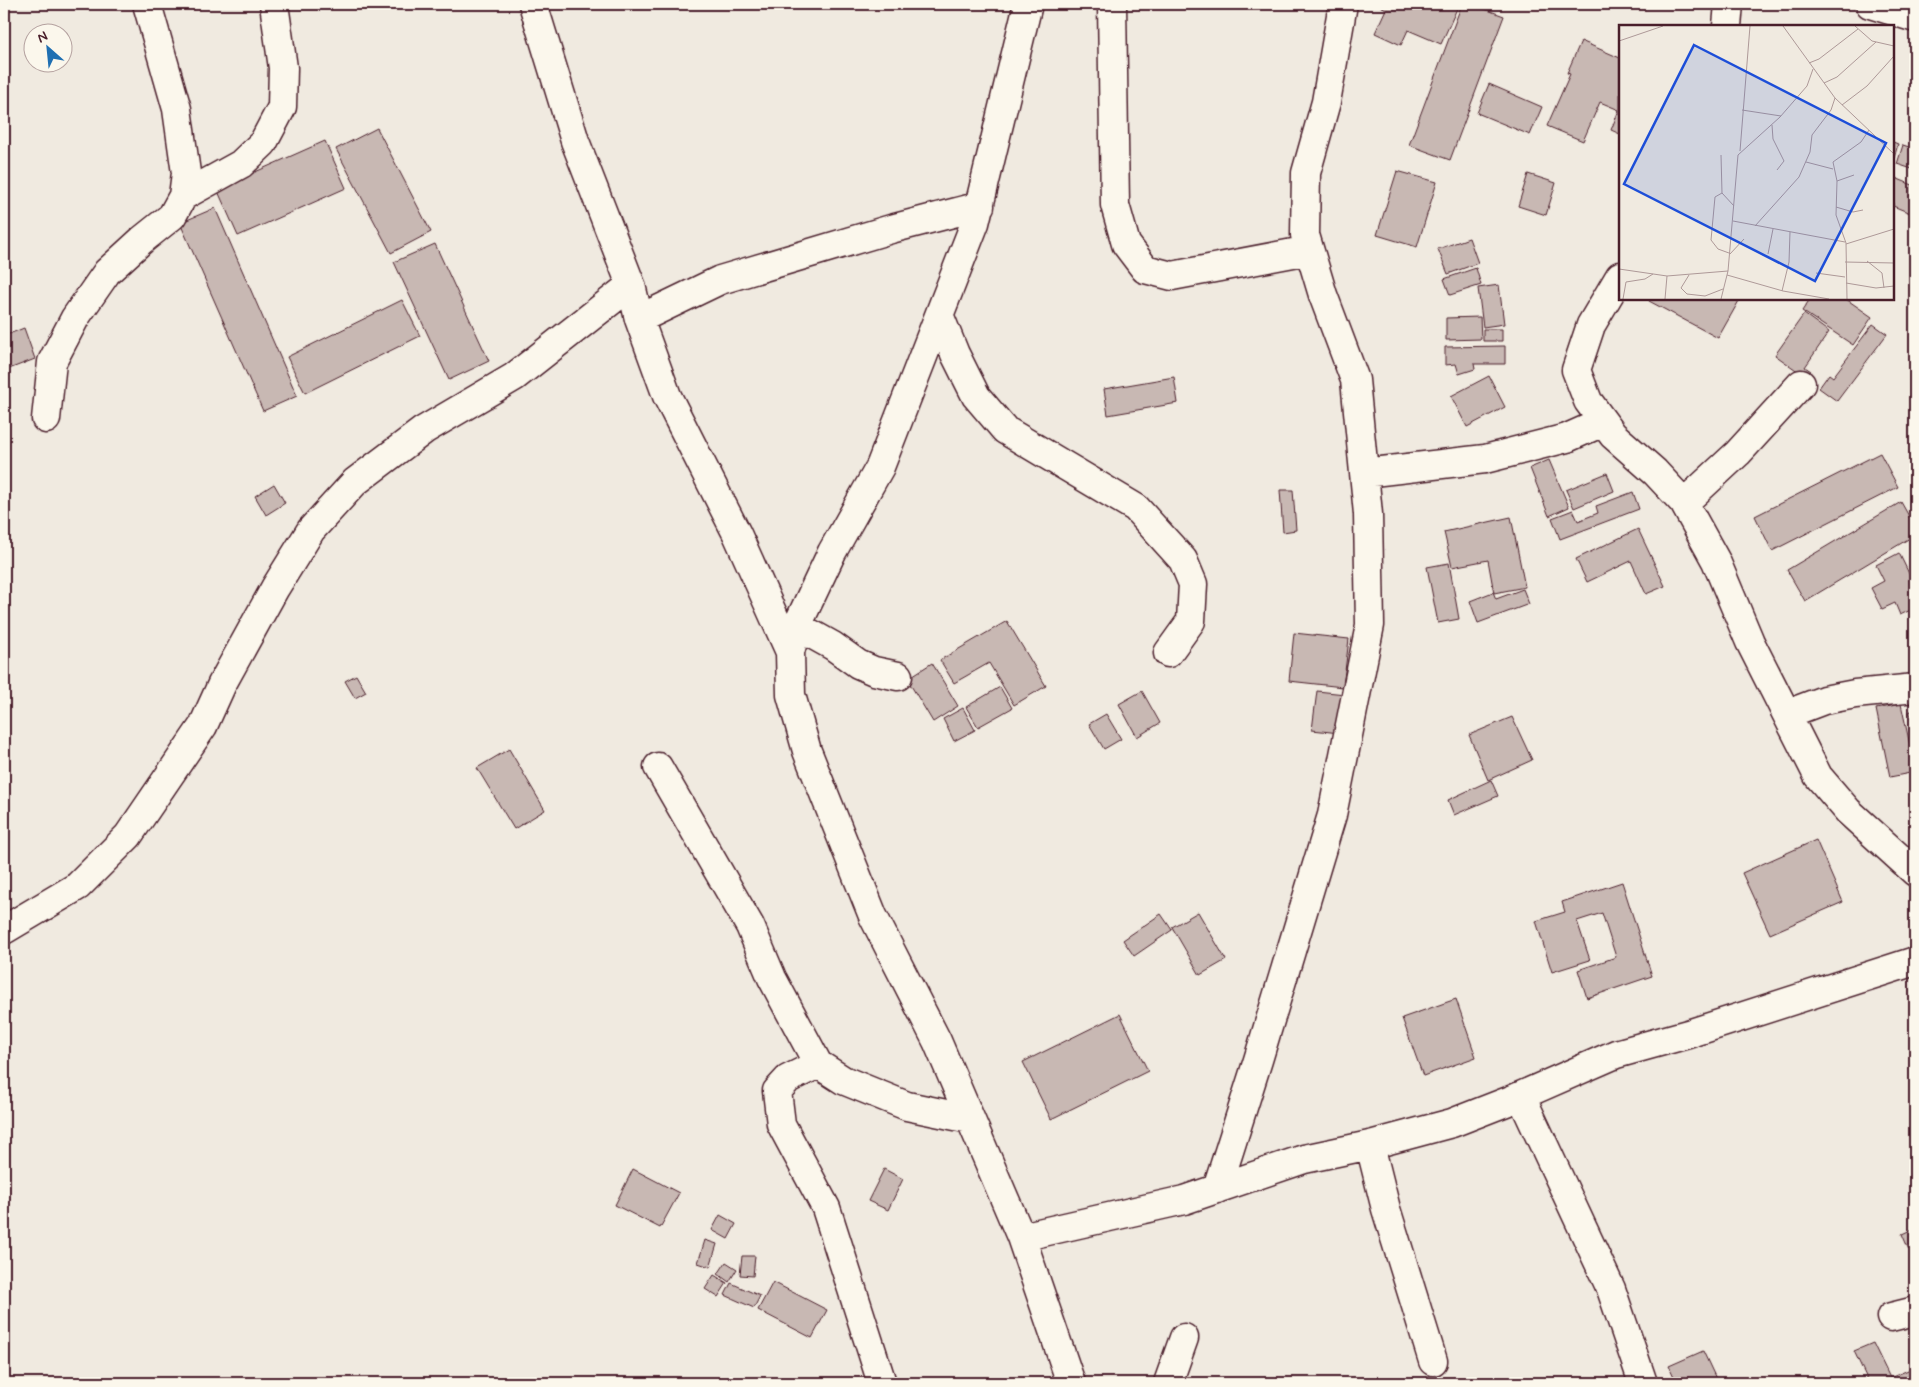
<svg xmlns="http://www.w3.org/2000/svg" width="1919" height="1387" font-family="Mynerve,sans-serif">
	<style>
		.building { fill: #c8b8b3; stroke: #4a1f2b }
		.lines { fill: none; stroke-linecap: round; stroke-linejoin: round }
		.minor-casing { stroke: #4a1f2b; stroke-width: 31 }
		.highway-casing { stroke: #4a1f2b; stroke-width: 31 }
		.minor { stroke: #fbf7ec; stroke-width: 28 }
		.highway { stroke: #fbf7ec; stroke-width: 28 }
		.inset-road { fill: none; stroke: #ae9998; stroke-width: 1 }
		.view { fill: #1d4ed8; fill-opacity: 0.15; stroke: #1d4ed8; stroke-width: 2.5 }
		.inset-edge { fill: none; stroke: #4a1f2b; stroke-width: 2.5 }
	</style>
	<rect width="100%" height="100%" fill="#f0eae0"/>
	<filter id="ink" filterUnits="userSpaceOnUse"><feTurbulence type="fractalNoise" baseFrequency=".02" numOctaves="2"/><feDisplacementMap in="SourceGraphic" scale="10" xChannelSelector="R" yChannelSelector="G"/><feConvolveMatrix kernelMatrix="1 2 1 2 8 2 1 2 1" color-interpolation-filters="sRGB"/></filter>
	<g filter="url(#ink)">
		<path class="building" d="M 1377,4 L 1459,4 L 1441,44 L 1408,30 L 1401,45 L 1375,33 L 1386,9 Z
			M 1462,4 L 1471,4 L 1504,16 L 1450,160 L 1409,145 Z
			M 1581,41 L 1620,58 L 1620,134 L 1611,130 L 1619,110 L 1600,102 L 1583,141 L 1547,126 L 1570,74 L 1567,73 Z
			M 1489,84 L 1542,107 L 1530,135 L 1477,113 Z
			M 377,128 L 431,232 L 391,253 L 336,149 Z
			M 325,141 L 346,188 L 238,236 L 217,189 Z
			M 1893,142 L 1898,144 L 1893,162 Z
			M 1903,145 L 1915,149 L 1915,170 L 1897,164 Z
			M 1397,171 L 1437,182 L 1417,247 L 1377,235 Z
			M 1528,174 L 1556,183 L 1546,215 L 1518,206 Z
			M 1893,177 L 1915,186 L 1915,215 L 1893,206 Z
			M 215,208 L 297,396 L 263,411 L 180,223 Z
			M 1469,238 L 1478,263 L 1448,274 L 1438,249 Z
			M 435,244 L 489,361 L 449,380 L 394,262 Z
			M 1476,268 L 1481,285 L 1450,295 L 1444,279 Z
			M 1499,285 L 1504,324 L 1483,327 L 1478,288 Z
			M 1650,299 L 1740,299 L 1718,338 L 1649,301 Z
			M 1810,299 L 1846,299 L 1872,317 L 1853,345 L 1802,311 Z
			M 402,300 L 420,336 L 305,393 L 287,357 Z
			M 1804,314 L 1829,332 L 1805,367 L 1811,371 L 1806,377 L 1775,355 Z
			M 1480,317 L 1481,339 L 1446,340 L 1446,318 Z
			M 1873,324 L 1887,334 L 1837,401 L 1819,388 L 1829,374 L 1833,377 Z
			M 24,328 L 35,359 L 9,369 L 4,357 L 4,336 Z
			M 1483,329 L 1502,329 L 1502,341 L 1483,341 Z
			M 1505,346 L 1505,364 L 1474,364 L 1475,369 L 1459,374 L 1456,364 L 1445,365 L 1445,347 Z
			M 1489,376 L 1505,407 L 1467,427 L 1451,396 Z
			M 1174,377 L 1178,403 L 1108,415 L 1104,389 Z
			M 1880,453 L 1898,487 L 1772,551 L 1755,516 Z
			M 1549,460 L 1569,507 L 1549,516 L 1530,468 Z
			M 1607,473 L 1614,491 L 1574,508 L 1566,490 Z
			M 274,484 L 285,503 L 266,515 L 255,496 Z
			M 1280,490 L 1293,490 L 1296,530 L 1283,532 Z
			M 1633,492 L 1639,509 L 1560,539 L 1552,518 L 1573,510 L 1578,521 L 1598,513 L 1596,506 Z
			M 1901,502 L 1915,527 L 1915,535 L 1805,601 L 1787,570 Z
			M 1511,517 L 1525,587 L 1494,593 L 1488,560 L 1452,567 L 1444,532 Z
			M 1638,529 L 1665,586 L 1646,594 L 1631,561 L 1587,582 L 1576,559 Z
			M 1899,553 L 1915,586 L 1915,608 L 1900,615 L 1895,603 L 1882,609 L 1871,588 L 1884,581 L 1876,565 Z
			M 1449,563 L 1459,619 L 1438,623 L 1427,567 Z
			M 1523,589 L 1529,604 L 1478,623 L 1470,601 L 1493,592 L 1496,599 Z
			M 1007,621 L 1046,686 L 1014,705 L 989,663 L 954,683 L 940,660 Z
			M 1294,633 L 1349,639 L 1343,687 L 1289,681 Z
			M 932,663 L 958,706 L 933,722 L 907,679 Z
			M 356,675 L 366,692 L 355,698 L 345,681 Z
			M 1000,687 L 1012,708 L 978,727 L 966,707 Z
			M 1142,691 L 1160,723 L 1137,737 L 1119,704 Z
			M 1317,691 L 1345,694 L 1340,733 L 1312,730 Z
			M 1901,704 L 1910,745 L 1915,744 L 1915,772 L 1890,777 L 1876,709 Z
			M 963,708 L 975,730 L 954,741 L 943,719 Z
			M 1915,709 L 1915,724 L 1909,712 Z
			M 1106,714 L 1121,739 L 1104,749 L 1089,724 Z
			M 1512,717 L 1532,760 L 1488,780 L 1469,735 Z
			M 509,749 L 545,810 L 514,829 L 477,768 Z
			M 1491,780 L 1498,796 L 1454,815 L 1448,800 Z
			M 1816,840 L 1843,902 L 1770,934 L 1742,873 Z
			M 1622,882 L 1652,976 L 1587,998 L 1578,970 L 1616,957 L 1602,913 L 1577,921 L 1590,960 L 1552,972 L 1536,921 L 1565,912 L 1562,902 Z
			M 1198,912 L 1226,960 L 1200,975 L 1172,927 Z
			M 1161,914 L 1172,930 L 1134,956 L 1123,940 Z
			M 1456,999 L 1476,1057 L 1423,1076 L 1402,1018 Z
			M 1120,1014 L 1148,1071 L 1051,1119 L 1023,1062 Z
			M 633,1169 L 679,1193 L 660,1228 L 615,1205 Z
			M 884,1169 L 903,1179 L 888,1210 L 868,1201 Z
			M 720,1215 L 736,1224 L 728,1239 L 712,1230 Z
			M 1915,1228 L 1915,1247 L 1909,1250 L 1902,1234 Z
			M 705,1240 L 717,1244 L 710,1267 L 698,1263 Z
			M 742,1256 L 755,1256 L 753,1276 L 740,1275 Z
			M 726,1262 L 737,1269 L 729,1282 L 718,1274 Z
			M 714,1275 L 727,1283 L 718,1297 L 705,1289 Z
			M 773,1282 L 827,1310 L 812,1338 L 758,1310 Z
			M 731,1283 L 760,1296 L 754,1308 L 725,1295 Z
			M 1873,1343 L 1890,1378 L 1915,1367 L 1915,1383 L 1869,1383 L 1854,1351 Z
			M 1703,1351 L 1718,1383 L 1677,1383 L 1669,1366 Z"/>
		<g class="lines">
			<g class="minor-casing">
				<path id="minor" d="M 533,4 L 575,141 L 631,285 L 639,319 L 667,396 L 737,534 L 790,652
					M 1028,4 L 975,223 L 880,467 L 832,552 L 797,626 L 790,652 L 791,695 L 807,751 L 873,916 L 937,1041 L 1021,1237 L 1071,1383
					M 1112,4 L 1115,205 L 1126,244 L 1145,269 L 1172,276 L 1309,250
					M 1727,26 L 1729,4
					M 183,196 L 241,164 L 263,143 L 282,107 L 283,68 L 274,4
					M 1620,276 L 1591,325 L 1576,370 L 1588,401 L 1613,435 L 1655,472 L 1684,503 L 1716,561 L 1750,642 L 1818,776 L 1848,811 L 1915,872
					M 940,317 L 955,354 L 976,396 L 1005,430 L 1136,508 L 1183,560 L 1193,584 L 1191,621 L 1168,653
					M 639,319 L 720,280 L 891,229 L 980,206
					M 46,419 L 52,362 L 75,318 L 107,272 L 142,240 L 172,216 L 183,196 L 186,173 L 177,109 L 147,4
					M 1364,473 L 1485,459 L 1567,438 L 1603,422
					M 1684,503 L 1738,453 L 1801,384
					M 797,626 L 833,646 L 858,664 L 874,671 L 898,676
					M 1787,714 L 1824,700 L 1855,694 L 1915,688
					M 658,767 L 750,926 L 772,978 L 818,1064 L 843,1080 L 907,1106 L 970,1119
					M 4,930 L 78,886 L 128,836 L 203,726 L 222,684 L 275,588 L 311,530 L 355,482 L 424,430 L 514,377 L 631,285
					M 818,1064 L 788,1079 L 777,1091 L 781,1124 L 826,1208 L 882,1383
					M 1521,1096 L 1611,1289 L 1643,1383
					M 1370,1145 L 1386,1209 L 1433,1361
					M 1217,1189 L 1258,1060 L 1332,815 L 1370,625 L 1368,514 L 1355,380 L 1323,295 L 1305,235 L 1306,173 L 1326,102 L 1343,4
					M 1021,1237 L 1184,1200 L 1304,1159 L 1370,1145 L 1452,1123 L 1511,1100 L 1616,1054 L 1688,1034 L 1915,961
					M 1891,1317 L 1915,1311
					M 1168,1383 L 1184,1338"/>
			</g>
			<g class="highway-casing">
				<path id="highway" d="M 1870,4 L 1915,18"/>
			</g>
			<use href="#minor" class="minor"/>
			<use href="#highway" class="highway"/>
		</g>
	</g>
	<g transform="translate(1619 25)">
		<rect width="275" height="275" fill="#f0eae0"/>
		<path class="inset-road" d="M 164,1 L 216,73 L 275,129M 236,1 L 253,16 L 275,21M 0,16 L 44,1M 190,38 L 200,34 L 239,4M 205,58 L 218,52 L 257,17M 223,80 L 248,61 L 275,31M 123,85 L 162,91M 153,100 L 154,114 L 165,136 L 158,145M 121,126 L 131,1M 102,130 L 103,168 L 115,181M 187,137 L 214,144M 218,156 L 235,150M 103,168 L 96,172 L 92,215 L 99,224 L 110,228M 217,182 L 234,187 L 244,185M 114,196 L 226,217M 136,201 L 180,152 L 191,127 L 193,110 L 212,85 L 216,73M 227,219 L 275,204M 111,229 L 125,214M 149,229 L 154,204M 248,236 L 263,248 L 265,263M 226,237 L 275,238M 0,244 L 48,251 L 109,246M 197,248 L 226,252M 70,250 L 62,263 L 68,269 L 86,271 L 104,264M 108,250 L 164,266 L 210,274M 227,258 L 257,263 L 275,261M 163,266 L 170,237 L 171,207M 4,274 L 7,257 L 26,254 L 34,249M 46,274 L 48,251M 102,274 L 109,246 L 119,130 L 161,92 L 188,61 L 194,44M 228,274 L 227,218 L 217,190 L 218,156 L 214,137 L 242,117 L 250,105"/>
		<path class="view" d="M 75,20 L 267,118 L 196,256 L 5,159 Z"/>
		<rect width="275" height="275" class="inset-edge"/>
	</g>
	<rect width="1919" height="1387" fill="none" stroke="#fbf7ec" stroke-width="20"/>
	<rect x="10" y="10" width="1899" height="1367" fill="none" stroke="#4a1f2b" stroke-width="2" filter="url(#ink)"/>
	<g transform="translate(48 48) rotate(333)"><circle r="24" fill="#fbf7ec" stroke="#b4a19f"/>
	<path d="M0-4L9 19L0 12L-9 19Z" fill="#1f6fb2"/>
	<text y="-8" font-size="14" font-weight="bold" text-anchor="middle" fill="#4a1f2b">N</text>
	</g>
</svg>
